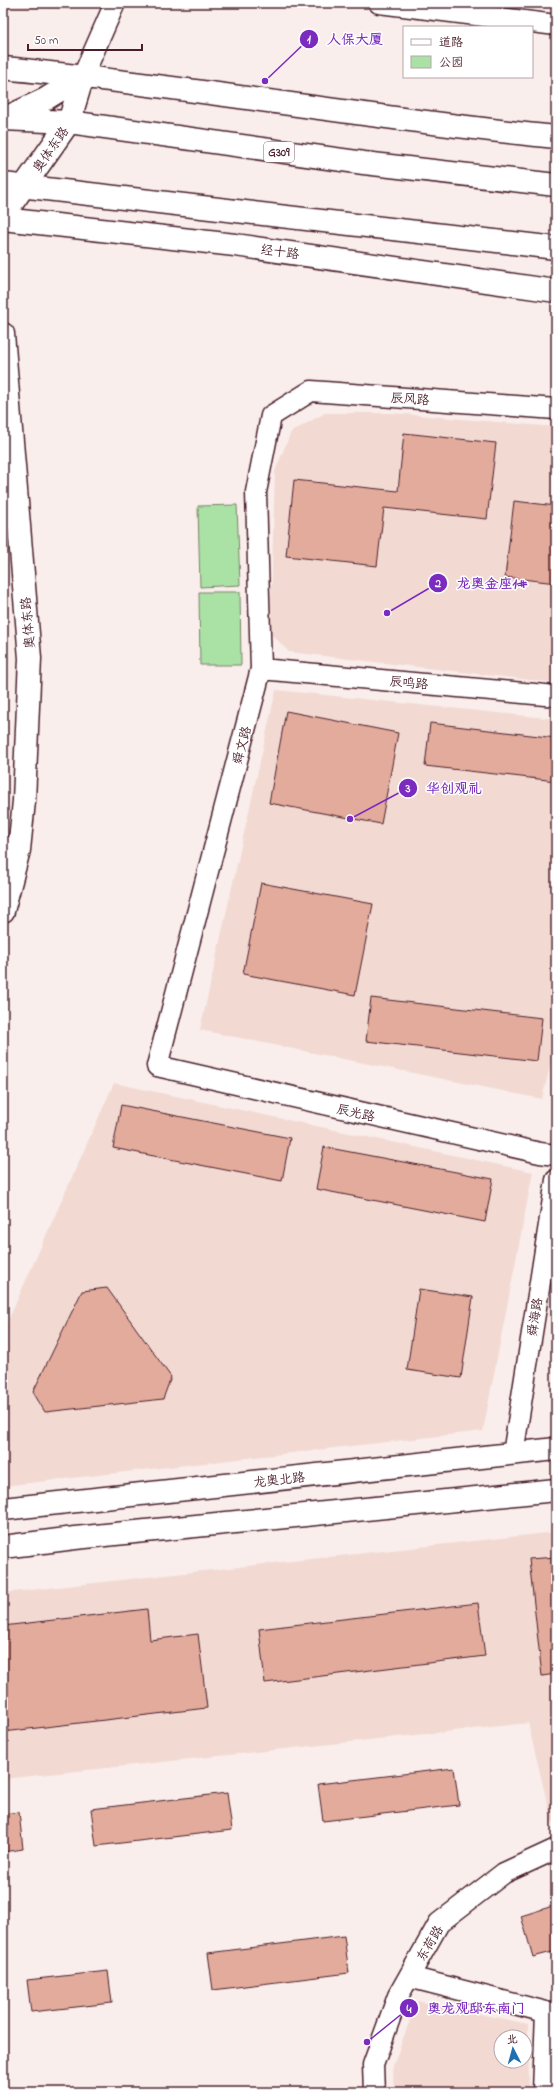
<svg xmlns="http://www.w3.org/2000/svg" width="559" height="2095" font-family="'Indie Flower','LXGW WenKai TC',sans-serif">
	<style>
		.built { fill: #f2dad3; fill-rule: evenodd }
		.green { fill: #aae2a6; stroke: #7a8068 }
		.building { fill: #e3ab9c; stroke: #4a1f2b }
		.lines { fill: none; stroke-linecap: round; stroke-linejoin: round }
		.minor-casing { stroke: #4a1f2b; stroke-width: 23 }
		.major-casing { stroke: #4a1f2b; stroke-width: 25 }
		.highway-casing { stroke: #4a1f2b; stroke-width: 25 }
		.minor { stroke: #fff; stroke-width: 20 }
		.major { stroke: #fff; stroke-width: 22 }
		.highway { stroke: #fff; stroke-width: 22 }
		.labels { text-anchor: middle; stroke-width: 3; stroke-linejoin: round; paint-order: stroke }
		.shield { fill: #fff; stroke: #80626b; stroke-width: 1 }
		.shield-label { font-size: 12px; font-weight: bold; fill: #4a1f2b }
		.street-label { font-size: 13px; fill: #4a1f2b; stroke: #fff }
		.leader { fill: none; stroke: #7b2cbf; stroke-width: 1.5 }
		.callout-dot { fill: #7b2cbf; stroke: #fff; stroke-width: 1.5 }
		.mark-label { font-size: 12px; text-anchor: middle; font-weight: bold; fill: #fff }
		.callout-label { font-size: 14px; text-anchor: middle; font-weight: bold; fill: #7b2cbf; stroke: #fff; stroke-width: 3; stroke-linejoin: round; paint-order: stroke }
	</style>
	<rect width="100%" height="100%" fill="#f9eeeb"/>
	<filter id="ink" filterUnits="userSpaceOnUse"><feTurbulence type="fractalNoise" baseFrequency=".025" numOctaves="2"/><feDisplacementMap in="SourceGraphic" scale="8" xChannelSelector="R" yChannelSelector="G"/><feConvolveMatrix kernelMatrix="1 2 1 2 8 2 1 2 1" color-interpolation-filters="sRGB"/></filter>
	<g filter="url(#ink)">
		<path class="built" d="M 3,3 L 74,3 L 70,10 L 3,6 Z
			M 325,413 L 392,413 L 556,427 L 556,683 L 289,652 L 270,633 L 275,471 L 291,432 Z
			M 276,690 L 556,719 L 556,1043 L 542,1099 L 200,1030 Z
			M 114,1083 L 533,1172 L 483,1431 L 3,1486 L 3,1332 Z
			M 556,1532 L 556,1821 L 552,1823 L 528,1723 L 3,1779 L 3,1593 Z
			M 417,2001 L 528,2024 L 529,2092 L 394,2092 L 393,2066 ZM 501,2037 L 525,2037 L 525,2061 L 501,2061 Z"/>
		<path class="green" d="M 237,505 L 240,585 L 200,587 L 198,506 Z
			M 199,592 L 240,592 L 241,665 L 200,665 Z"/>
		<path class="building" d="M 404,433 L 496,443 L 487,519 L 384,508 L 377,566 L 286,556 L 294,480 L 398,491 Z
			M 514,501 L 556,506 L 556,583 L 505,577 Z
			M 286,711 L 398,733 L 381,824 L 269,803 Z
			M 430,723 L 556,738 L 556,781 L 425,766 Z
			M 261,883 L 373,904 L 355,995 L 243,974 Z
			M 371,998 L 542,1018 L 537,1061 L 366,1041 Z
			M 121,1105 L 290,1138 L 282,1181 L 113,1148 Z
			M 324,1147 L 493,1179 L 485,1222 L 316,1189 Z
			M 107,1288 L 171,1377 L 163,1399 L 45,1412 L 33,1392 L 82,1291 Z
			M 419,1289 L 473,1297 L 461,1378 L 407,1370 Z
			M 556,1557 L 556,1674 L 542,1676 L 529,1559 Z
			M 478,1603 L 485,1656 L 265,1683 L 259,1629 Z
			M 147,1609 L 150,1640 L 198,1634 L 207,1708 L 3,1732 L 3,1626 Z
			M 454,1768 L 459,1805 L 323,1821 L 318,1784 Z
			M 227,1793 L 232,1830 L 96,1846 L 91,1809 Z
			M 19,1812 L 23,1849 L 3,1852 L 3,1814 Z
			M 556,1905 L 556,1951 L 533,1957 L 521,1916 Z
			M 344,1936 L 349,1973 L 213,1990 L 208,1953 Z
			M 108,1971 L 112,2003 L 31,2012 L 27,1980 Z"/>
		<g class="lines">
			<g class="minor-casing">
				<path id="minor" d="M 379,3 L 556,25
					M 83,76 L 115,3
					M 556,409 L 311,391 L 271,416 L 256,492 L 261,669 L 157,1066 L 540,1153 L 556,1155
					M 261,669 L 556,696
					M 3,846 L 19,850
					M 513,1454 L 556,1180
					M 409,1977 L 546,2012 L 543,2092
					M 374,2092 L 373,2065 L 398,1996 L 439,1923 L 504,1873 L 556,1849"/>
			</g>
			<g class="major-casing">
				<path id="major" d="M 3,68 C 188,86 371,119 556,137
					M 3,119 L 44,100 L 83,76
					M 3,216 L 69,122 L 83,76
					M 3,219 L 235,245 L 556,291
					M 3,334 L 30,658 L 24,801 L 19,850 L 3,911
					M 3,1509 L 556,1449
					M 3,1547 L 75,1538 L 556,1490"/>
			</g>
			<g class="highway-casing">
				<path id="highway" d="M 3,119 L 69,122 L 364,163 L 556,185
					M 3,184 L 556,248"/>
			</g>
			<use href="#minor" class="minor"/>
			<use href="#major" class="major"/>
			<use href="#highway" class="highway"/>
		</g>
	</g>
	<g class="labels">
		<rect class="shield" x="264" y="142" width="30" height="20" rx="3"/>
		<g class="shield-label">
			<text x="279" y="156">G309</text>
		</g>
		<g class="street-label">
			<text transform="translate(50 149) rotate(-55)" y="5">奥体东路</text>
			<text transform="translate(280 251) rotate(8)" y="5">经十路</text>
			<text transform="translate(410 398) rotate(4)" y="5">辰风路</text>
			<text transform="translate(27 623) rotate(-95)" y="5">奥体东路</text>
			<text transform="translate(409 682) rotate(5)" y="5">辰鸣路</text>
			<text transform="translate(241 745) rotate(-75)" y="5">舜文路</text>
			<text transform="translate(356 1112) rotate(13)" y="5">辰光路</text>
			<text transform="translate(534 1317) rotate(-81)" y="5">舜海路</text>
			<text transform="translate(279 1479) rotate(-6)" y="5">龙奥北路</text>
			<text transform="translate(429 1943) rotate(-59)" y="5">东荷路</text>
		</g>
	</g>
	<path class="leader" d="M265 81L309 39M387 613L438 583M350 819L408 788M367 2042L409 2008"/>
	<g class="callout-dot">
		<circle cx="265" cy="81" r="4"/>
		<circle cx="387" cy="613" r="4"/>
		<circle cx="350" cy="819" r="4"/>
		<circle cx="367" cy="2042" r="4"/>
		<circle cx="309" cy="39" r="10"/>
		<circle cx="438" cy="583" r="10"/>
		<circle cx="408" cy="788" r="10"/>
		<circle cx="409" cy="2008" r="10"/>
	</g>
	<g class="mark-label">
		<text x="309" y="43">1</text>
		<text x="438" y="587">2</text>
		<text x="408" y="792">3</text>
		<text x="409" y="2013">4</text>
	</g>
	<g class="callout-label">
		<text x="355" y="44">人保大厦</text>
		<text x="492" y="588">龙奥金座1#</text>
		<text x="454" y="793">华创观礼</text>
		<text x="476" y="2013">奥龙观邸东南门</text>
	</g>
	<rect width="559" height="2095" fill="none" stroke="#fff" stroke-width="16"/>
	<rect x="8" y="8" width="543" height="2079" fill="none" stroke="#4a1f2b" stroke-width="1.5" filter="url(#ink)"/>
	<rect x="403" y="26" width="130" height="52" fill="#ffffff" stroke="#b7a5aa"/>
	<rect x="411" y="39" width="20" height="6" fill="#ffffff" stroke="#b7a5aa"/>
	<text x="439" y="46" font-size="12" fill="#4a1f2b">道路</text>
	<rect x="411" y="56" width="20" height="12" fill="#aae2a6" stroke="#b7a5aa"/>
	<text x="439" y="66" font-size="12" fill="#4a1f2b">公园</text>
	<g transform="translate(513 2049) rotate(354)"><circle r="19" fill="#ffffff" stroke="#b7a5aa"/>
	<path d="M0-3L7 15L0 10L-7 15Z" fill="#1f6fb2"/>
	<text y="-6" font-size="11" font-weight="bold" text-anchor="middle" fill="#4a1f2b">北</text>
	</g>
	<path d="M28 44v6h114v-6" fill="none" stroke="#4a1f2b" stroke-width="2"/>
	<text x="34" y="44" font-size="12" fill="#4a1f2b" stroke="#ffffff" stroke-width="3" paint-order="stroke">50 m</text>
</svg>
